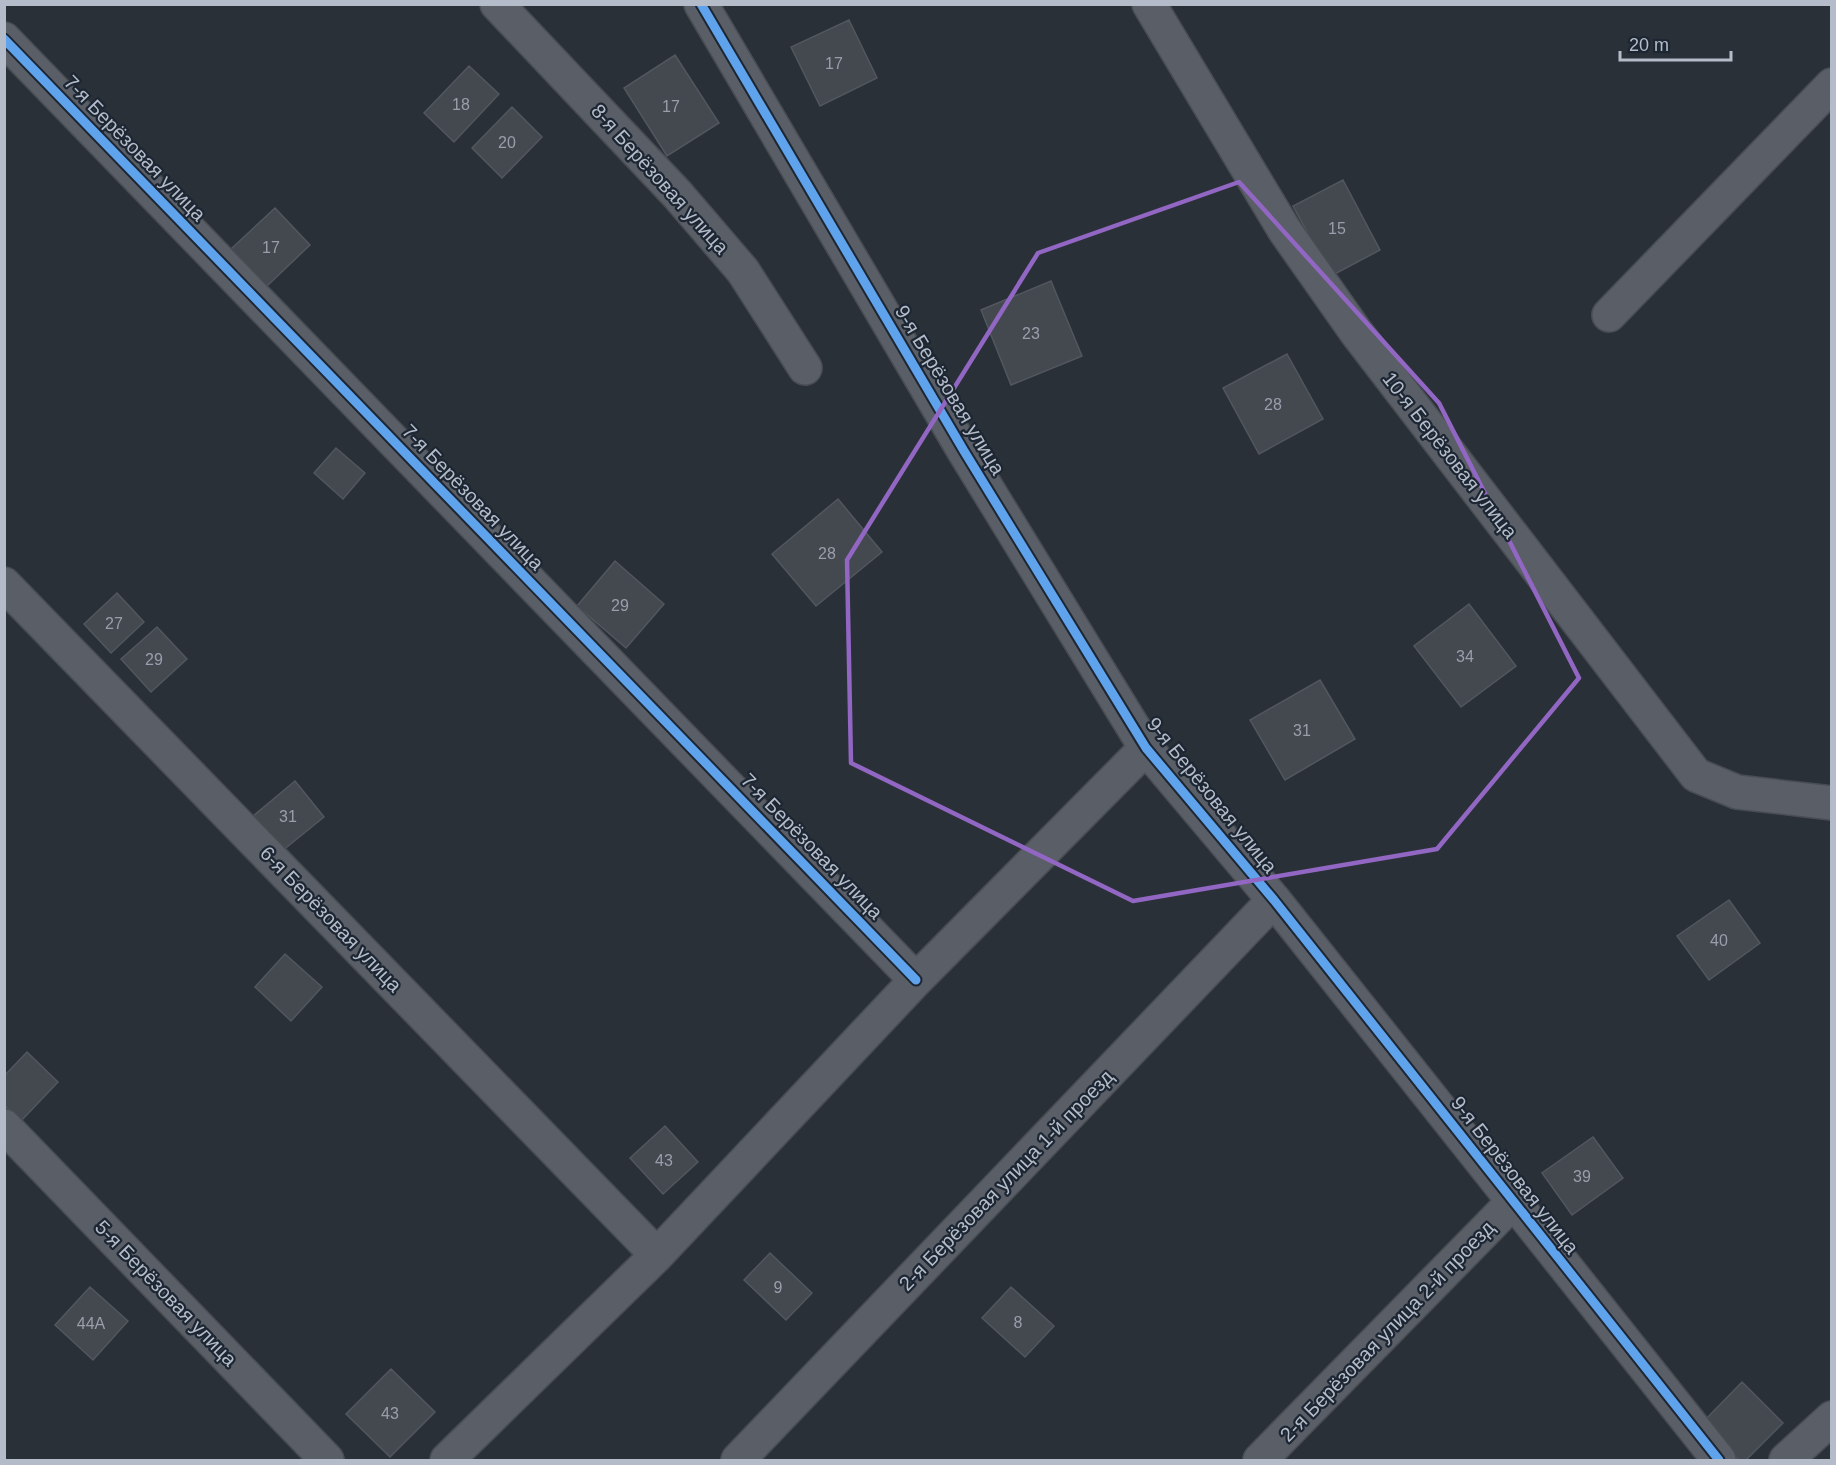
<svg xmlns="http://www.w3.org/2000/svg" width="1836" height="1465" font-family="Arial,sans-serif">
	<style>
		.building { fill: #444950; stroke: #52575f; stroke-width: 1.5 }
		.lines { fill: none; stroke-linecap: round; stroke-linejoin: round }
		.minor-casing { stroke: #484c53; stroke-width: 36 }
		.minor { stroke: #5a5e66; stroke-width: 33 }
		.cycleway-casing { stroke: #1d2633; stroke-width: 13 }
		.cycleway { stroke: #60a3ed; stroke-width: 9 }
		.marked { fill: none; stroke: #9266c3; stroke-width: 4.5; stroke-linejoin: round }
		.labels { text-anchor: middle; stroke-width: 4.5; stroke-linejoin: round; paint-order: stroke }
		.number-label { font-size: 16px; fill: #989fab }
		.street-label { font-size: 20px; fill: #b4bcc9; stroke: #1d2633 }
	</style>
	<rect width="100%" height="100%" fill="#2a3038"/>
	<path class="building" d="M 849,20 L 877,78 L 820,106 L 791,47 Z
		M 675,55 L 719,123 L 667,156 L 624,88 Z
		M 469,66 L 499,94 L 454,142 L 424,113 Z
		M 512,107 L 542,137 L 502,178 L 472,148 Z
		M 1343,180 L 1380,250 L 1331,276 L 1293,206 Z
		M 275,208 L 310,245 L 267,286 L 231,249 Z
		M 1051,281 L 1082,356 L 1011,385 L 981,310 Z
		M 1287,354 L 1323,419 L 1259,454 L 1223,388 Z
		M 336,448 L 365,473 L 343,499 L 314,473 Z
		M 838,499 L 882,552 L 816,606 L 772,554 Z
		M 615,561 L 664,604 L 626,648 L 577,606 Z
		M 117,593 L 144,622 L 111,653 L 84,624 Z
		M 1469,604 L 1516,666 L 1461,707 L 1414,646 Z
		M 157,627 L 187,659 L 151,692 L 121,659 Z
		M 1320,680 L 1355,739 L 1285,780 L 1250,720 Z
		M 295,781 L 324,817 L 282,851 L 253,816 Z
		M 1729,900 L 1760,943 L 1709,980 L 1677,936 Z
		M 285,954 L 322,987 L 291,1021 L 255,987 Z
		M 27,1052 L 58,1082 L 21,1121 L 4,1105 L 4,1076 Z
		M 665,1126 L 698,1162 L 663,1194 L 630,1158 Z
		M 1593,1137 L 1623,1178 L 1572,1215 L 1542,1173 Z
		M 770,1253 L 812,1293 L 786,1320 L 744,1280 Z
		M 90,1287 L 128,1321 L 93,1360 L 55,1325 Z
		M 1011,1287 L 1054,1326 L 1025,1357 L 982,1318 Z
		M 391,1369 L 435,1412 L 390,1457 L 346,1414 Z
		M 1742,1382 L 1783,1423 L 1746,1460 L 1739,1460 L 1702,1423 Z"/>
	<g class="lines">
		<g class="minor-casing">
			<path id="minor" d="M 497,4 L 677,194 L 743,271 L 805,368
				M 701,4 L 964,451 L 1146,748 L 1274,900 L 1719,1460
				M 1149,4 L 1285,231 L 1356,332 L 1696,775 L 1737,792 L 1832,803
				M 4,39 L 916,980
				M 1609,315 L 1832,85
				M 4,584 L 657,1255
				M 4,1126 L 327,1460
				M 447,1460 L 657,1255 L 916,980 L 1146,748
				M 738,1460 L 1274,900
				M 1260,1460 L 1513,1202
				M 1786,1460 L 1832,1418"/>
		</g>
		<use href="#minor" class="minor"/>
		<g class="cycleway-casing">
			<path id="cycleway" d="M 701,4 L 964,451 L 1146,748 L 1274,900 L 1719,1460
				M 4,39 L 916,980"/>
		</g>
		<use href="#cycleway" class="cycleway"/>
	</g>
	<path class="marked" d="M 1239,182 L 1439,403 L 1579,678 L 1437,849 L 1133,901 L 851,763 L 847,560 L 1038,253 Z"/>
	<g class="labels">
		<g class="number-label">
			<text x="834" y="69">17</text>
			<text x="461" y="110">18</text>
			<text x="671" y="112">17</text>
			<text x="507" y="148">20</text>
			<text x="1337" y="234">15</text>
			<text x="271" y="253">17</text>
			<text x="1031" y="339">23</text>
			<text x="1273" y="410">28</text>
			<text x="827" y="559">28</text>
			<text x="620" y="611">29</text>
			<text x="114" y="629">27</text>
			<text x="1465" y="662">34</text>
			<text x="154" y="665">29</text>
			<text x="1302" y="736">31</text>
			<text x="288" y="822">31</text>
			<text x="1719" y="946">40</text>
			<text x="664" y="1166">43</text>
			<text x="1582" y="1182">39</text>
			<text x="778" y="1293">9</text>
			<text x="1018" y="1328">8</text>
			<text x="91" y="1329">44А</text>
			<text x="390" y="1419">43</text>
		</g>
		<g class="street-label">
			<text transform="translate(135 148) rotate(46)" y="7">7-я Берёзовая улица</text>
			<text transform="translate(660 179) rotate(48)" y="7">8-я Берёзовая улица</text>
			<text transform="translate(950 390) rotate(59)" y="7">9-я Берёзовая улица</text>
			<text transform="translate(1450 455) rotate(52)" y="7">10-я Берёзовая улица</text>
			<text transform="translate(473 497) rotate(46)" y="7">7-я Берёзовая улица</text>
			<text transform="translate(1212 795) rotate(51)" y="7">9-я Берёзовая улица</text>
			<text transform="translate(812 846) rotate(46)" y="7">7-я Берёзовая улица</text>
			<text transform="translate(331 919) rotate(46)" y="7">6-я Берёзовая улица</text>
			<text transform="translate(1515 1175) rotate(52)" y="7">9-я Берёзовая улица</text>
			<text transform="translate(1006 1180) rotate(-46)" y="7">2-я Берёзовая улица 1-й проезд</text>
			<text transform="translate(166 1293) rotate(46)" y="7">5-я Берёзовая улица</text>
			<text transform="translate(1387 1331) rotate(-46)" y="7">2-я Берёзовая улица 2-й проезд</text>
		</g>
	</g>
	<rect width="1836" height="1465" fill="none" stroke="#b4bcc9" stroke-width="12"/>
	<path d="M1620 51v9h111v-9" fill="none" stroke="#b4bcc9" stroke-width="3"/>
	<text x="1629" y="51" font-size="18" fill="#b4bcc9" stroke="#1d2633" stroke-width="4.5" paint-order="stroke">20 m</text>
</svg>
